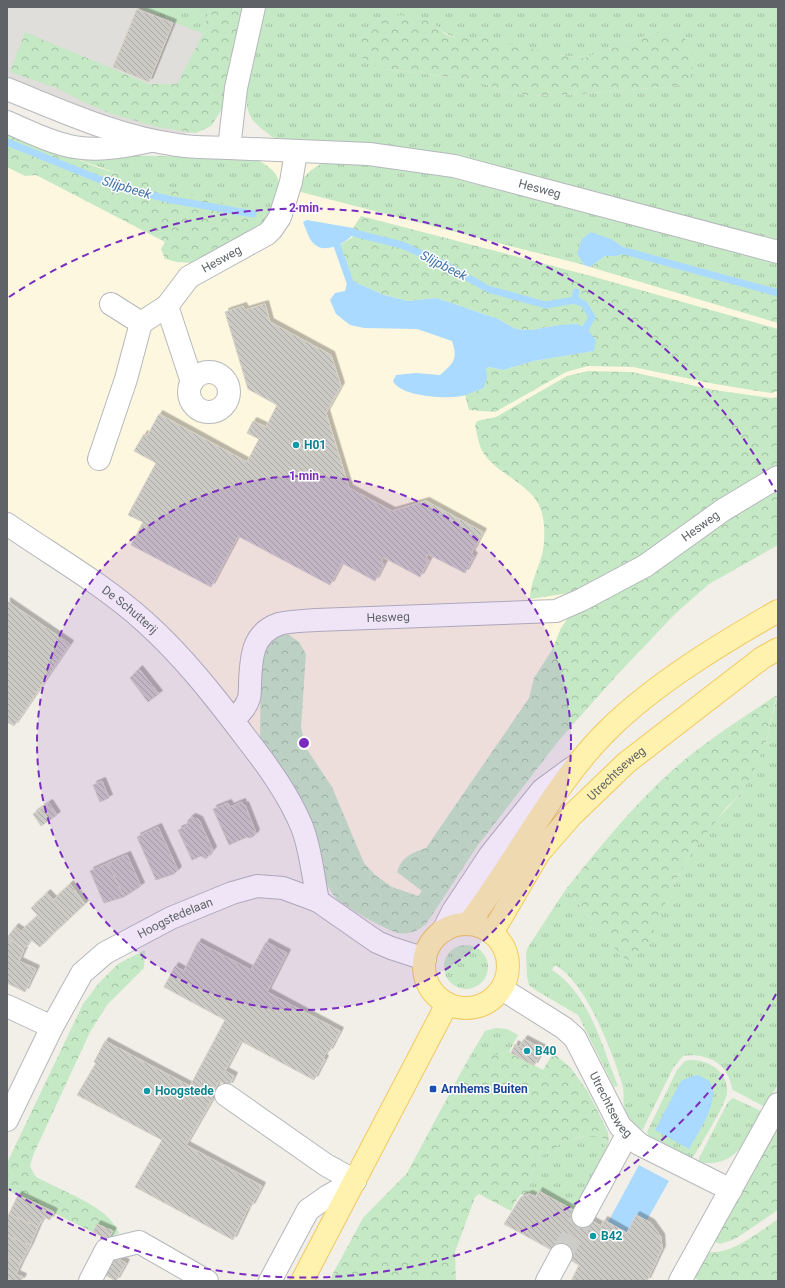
<svg xmlns="http://www.w3.org/2000/svg" width="785" height="1288" font-family="Roboto,sans-serif">
	<style>
		.commercial { fill: #fef7e0 }
		.industrial { fill: #e0deda }
		.grass { fill: url(#grass-tufts); fill-rule: evenodd }
		.forest { fill: url(#forest-crowns) }
		.water { fill: #aadaff }
		.lines { fill: none; stroke-linecap: round; stroke-linejoin: round }
		.stream { stroke: #aadaff; stroke-width: 7 }
		.building { fill: url(#building-back-hatch); stroke: #d6d1c6; filter: url(#shadow) }
		.minor-tunnel { stroke: #ccccc8; stroke-width: 22; stroke-dasharray: 22 11; stroke-linecap: butt }
		.minor-casing { stroke: #b5b8bc; stroke-width: 24 }
		.major-casing { stroke: #f2c960; stroke-width: 24 }
		.minor { stroke: #fff; stroke-width: 22 }
		.major { stroke: #fff2af; stroke-width: 22 }
		.ring { fill: none; stroke: #7b2cbf; stroke-width: 2; stroke-dasharray: 7 5 }
		.culture-dot { fill: #0f9aa8; stroke: #fff; stroke-width: 1.5 }
		.transit-dot { fill: #1a4fb4; stroke: #fff; stroke-width: 1.5 }
		.labels { text-anchor: middle; stroke-width: 3; stroke-linejoin: round; paint-order: stroke }
		.street-label { font-size: 12px; fill: #5f6368; stroke: #fff }
		.culture-label { font-size: 12px; font-weight: bold; fill: #0d838f; stroke: #fff; text-anchor: start }
		.transit-label { font-size: 12px; font-weight: bold; fill: #164399; stroke: #fff; text-anchor: start }
		.water-label { font-size: 13px; font-style: italic; fill: #4174aa; stroke: #fff }
		.centre { fill: #7b2cbf; stroke: #fff; stroke-width: 2 }
		.ring-label { font-size: 12px; text-anchor: middle; font-weight: bold; fill: #7b2cbf; stroke: #fff; stroke-width: 3; stroke-linejoin: round; paint-order: stroke }
	</style>
	<defs>
		<pattern id="grass-tufts" width="24" height="20" patternUnits="userSpaceOnUse"><rect width="24" height="20" fill="#c5e8c5"/><path d="M3 7l-1-3M5 7V3M7 7l1-3M15 17l-1-3M17 17v-4M19 17l1-3" fill="none" stroke="#a3c0a4"/></pattern>
		<pattern id="forest-crowns" width="20" height="18" patternUnits="userSpaceOnUse"><rect width="20" height="18" fill="#c5e8c5"/><path d="M2 6a3 3 0 1 1 6 0M12 15a3 3 0 1 1 6 0" fill="none" stroke="#a3c0a4"/></pattern>
		<pattern id="building-back-hatch" width="6" height="6" patternUnits="userSpaceOnUse"><rect width="6" height="6" fill="#cccac5"/><path d="M-1 5l2 2M0 0l6 6M5-1l2 2" fill="none" stroke="#a9a8a4"/></pattern>
		<filter id="shadow"><feDropShadow dx="3.5" dy="-3.5" stdDeviation="0" flood-color="#0004"/></filter>
	</defs>
	<rect width="100%" height="100%" fill="#f1efe8"/>
	<path class="commercial" d="M 7,128 L 67,153 L 364,164 L 778,265 L 778,530 L 642,607 L 423,926 L 415,931 L 407,933 L 322,867 L 257,737 L 7,511 Z"/>
	<path class="industrial" d="M 7,7 L 241,7 L 194,132 L 177,135 L 101,115 L 7,77 Z"/>
	<path class="grass" d="M 138,7 L 209,7 L 203,34 Z
		M 262,7 L 778,7 L 778,243 L 272,137 C 264,130 252,123 249,113 C 239,86 256,35 262,7 ZM 433,23 C 446,35 449,37 466,38 L 559,55 L 584,58 L 656,32 L 684,85 L 582,94 L 530,96 L 503,91 L 476,80 L 385,69 Z
		M 65,154 L 254,158 C 288,176 281,185 269,216 C 200,197 130,181 65,154 Z
		M 325,162 L 366,162 L 452,175 L 778,262 L 778,292 L 626,249 L 613,240 L 577,254 L 584,265 L 297,191 C 303,176 310,169 325,162 Z
		M 778,694 L 778,1084 L 765,1107 L 733,1090 C 731,1086 731,1082 729,1078 C 722,1060 702,1053 683,1056 L 673,1068 L 643,1129 L 640,1130 C 635,1124 628,1118 625,1110 C 622,1102 625,1091 622,1083 C 611,1049 586,982 555,965 L 552,970 C 590,994 602,1047 618,1086 L 614,1087 L 578,1015 L 537,991 L 529,985 L 527,976 L 526,954 L 528,947 L 566,889 L 620,955 L 673,885 L 691,854 L 711,826 L 743,791 L 766,742 Z
		M444 967a22 22 0 1 1 44 0a22 22 0 1 1-44 0Z
		M 496,1028 L 507,1029 L 518,1035 L 509,1052 L 497,1055 L 486,1055 L 466,1063 L 485,1031 Z
		M 691,1060 C 709,1060 729,1072 727,1093 C 726,1104 701,1144 694,1156 L 691,1158 L 653,1138 L 648,1135 L 647,1132 L 677,1070 L 685,1061 Z
		M 733,1098 L 763,1112 C 747,1139 736,1169 699,1162 L 699,1158 L 728,1102 Z
		M 598,1135 L 604,1139 L 606,1153 L 577,1211 L 538,1191 L 535,1195 L 531,1193 C 523,1156 566,1136 598,1135 Z"/>
	<path class="forest" d="M 209,7 L 244,7 L 222,109 L 211,126 L 196,133 L 158,127 L 115,115 L 90,105 L 57,88 L 10,72 L 25,32 L 149,84 L 177,84 L 203,34 Z
		M 392,15 L 415,16 L 433,23 L 446,35 L 453,37 L 480,37 L 559,55 L 584,58 L 656,32 L 683,36 C 695,54 697,67 685,85 L 582,94 L 530,96 L 503,91 L 476,80 L 385,69 L 370,64 L 359,55 C 356,31 373,23 392,15 Z
		M 7,131 L 99,168 L 269,216 L 263,225 L 192,263 L 177,262 L 165,259 L 161,249 L 165,242 L 36,175 L 25,176 L 7,167 Z
		M 361,216 L 591,276 L 778,329 L 778,391 L 771,393 L 715,384 L 633,367 L 588,366 L 566,372 L 495,412 L 469,410 L 465,395 L 484,388 L 486,369 L 489,367 L 503,370 L 534,361 L 593,351 L 559,325 L 531,330 L 516,329 L 498,319 L 452,303 L 436,298 L 408,301 L 384,295 L 348,279 L 338,246 L 353,237 L 356,230 L 353,228 Z
		M 626,249 L 778,292 L 778,323 L 590,267 L 605,256 L 617,256 L 625,251 Z
		M 588,371 L 632,372 L 714,390 L 771,398 L 778,397 L 778,466 L 718,503 L 641,557 L 576,592 L 530,599 C 530,585 537,571 541,558 C 545,546 545,530 543,518 C 538,485 501,478 484,454 C 479,447 477,434 475,425 L 477,421 L 496,417 L 567,376 Z
		M 778,488 L 778,545 L 709,584 L 676,613 L 617,675 L 560,739 L 478,845 L 426,924 C 418,931 409,935 398,933 C 388,931 343,906 336,898 C 328,890 325,878 322,868 L 260,739 L 261,658 L 266,646 L 273,638 L 280,634 L 289,635 L 299,642 L 306,654 L 301,727 L 306,748 L 332,787 L 364,863 L 375,875 L 392,887 L 418,896 L 422,891 L 397,872 C 402,856 412,853 426,848 L 529,698 L 534,678 L 552,650 L 561,628 L 570,615 Z
		M 777,695 L 766,742 L 754,770 L 743,791 L 726,808 L 691,854 L 673,885 L 650,940 L 640,953 L 628,960 L 620,955 L 566,889 C 600,847 634,804 675,768 C 706,741 742,718 777,695 Z
		M 145,950 L 144,968 L 107,1005 L 90,1032 L 34,1153 L 30,1166 L 35,1176 C 61,1192 107,1204 119,1233 L 107,1239 L 7,1190 L 7,1163 L 83,1004 L 99,983 L 118,964 Z
		M 509,1052 L 543,1070 L 553,1053 L 571,1068 L 588,1092 L 608,1132 L 609,1140 L 606,1153 L 604,1139 C 587,1128 546,1148 536,1164 C 530,1173 529,1184 531,1193 C 519,1191 516,1201 511,1211 L 479,1194 L 475,1197 L 455,1252 L 456,1281 L 329,1281 L 363,1218 L 407,1173 L 466,1063 L 486,1055 L 497,1055 Z
		M 778,1121 L 778,1210 L 735,1239 L 720,1244 L 713,1241 Z
		M 778,1219 L 778,1281 L 700,1281 L 693,1277 L 707,1252 C 733,1255 757,1233 778,1219 Z"/>
	<path class="water" d="M 307,220 L 353,228 L 356,230 C 350,242 324,256 313,243 C 308,237 306,229 303,222 Z
		M 591,232 L 613,240 L 626,249 L 625,251 L 617,256 L 605,256 L 590,267 L 584,265 L 577,254 L 582,239 Z
		M 348,279 L 384,295 L 408,301 L 436,298 L 452,303 L 498,319 L 516,329 L 531,330 L 559,325 L 577,324 L 586,328 L 596,340 L 594,351 L 534,361 L 503,370 L 489,367 L 486,369 L 487,376 L 484,388 C 478,390 472,393 466,395 C 450,400 400,397 393,381 L 396,375 L 416,373 L 440,375 C 454,363 458,359 452,341 L 417,329 L 364,328 L 350,325 L 336,314 L 330,300 L 335,293 L 345,291 Z
		M 698,1075 C 701,1077 707,1079 709,1081 C 723,1097 697,1134 689,1149 L 655,1130 L 681,1081 L 690,1077 Z
		M 639,1165 L 669,1181 L 647,1220 L 636,1215 L 627,1233 L 608,1222 Z"/>
	<g class="lines">
		<path class="stream" d="M 7,142 L 118,187 L 172,200 L 253,214
			M 346,231 L 402,245 L 440,262 L 488,289 L 546,305 L 575,300 L 576,292
			M 334,237 L 352,288
			M 616,251 L 625,251 L 778,293
			M 575,300 L 584,304 L 592,317 L 582,335"/>
	</g>
	<path class="building" d="M 137,9 L 173,23 L 149,82 L 113,67 Z
		M 265,304 L 270,322 L 331,355 L 341,386 L 326,413 L 349,488 L 392,511 L 426,501 L 483,532 L 471,554 L 474,556 L 465,573 L 428,554 L 426,558 L 429,560 L 420,577 L 383,557 L 381,562 L 384,564 L 375,581 L 342,563 L 330,585 L 238,536 L 211,587 L 131,545 L 143,522 L 128,515 L 156,463 L 134,451 L 144,434 L 147,436 L 159,414 L 247,462 L 259,439 L 247,433 L 253,421 L 266,427 L 277,405 L 248,389 L 225,312 L 243,306 L 245,310 Z
		M 7,601 L 70,644 L 14,726 L 7,722 Z
		M 139,669 L 159,694 L 148,702 L 130,678 Z
		M 102,781 L 109,798 L 100,802 L 93,785 Z
		M 242,802 L 243,806 L 245,805 L 256,833 L 254,836 L 250,838 L 247,837 L 229,845 L 213,809 L 228,803 L 230,807 Z
		M 49,803 L 57,815 L 41,826 L 33,814 Z
		M 192,817 L 199,820 L 213,850 L 206,859 L 201,856 L 192,860 L 178,830 L 187,826 L 188,820 Z
		M 158,827 L 178,870 L 174,874 L 156,880 L 137,837 Z
		M 127,855 L 141,886 L 124,897 L 108,863 Z
		M 108,863 L 124,897 L 104,903 L 90,871 Z
		M 70,884 L 85,904 L 70,918 L 53,900 Z
		M 47,893 L 70,918 L 54,933 L 31,908 Z
		M 38,915 L 54,933 L 40,947 L 31,940 L 24,949 L 7,938 L 15,927 L 21,931 Z
		M 7,938 L 24,950 L 19,961 L 36,969 L 25,992 L 7,983 Z
		M 198,942 L 251,970 L 266,942 L 287,953 L 267,992 L 340,1031 L 329,1052 L 327,1051 L 323,1058 L 325,1059 L 314,1080 L 241,1041 L 225,1071 L 234,1076 L 229,1086 L 219,1081 L 211,1097 L 213,1098 L 186,1145 L 262,1186 L 251,1207 L 249,1206 L 233,1240 L 135,1187 L 162,1140 L 77,1095 L 96,1063 L 94,1062 L 105,1041 L 190,1086 L 225,1020 L 164,987 L 175,966 L 184,971 Z
		M 524,1039 L 543,1049 L 534,1066 L 511,1053 L 515,1044 L 519,1047 Z
		M 539,1191 L 601,1226 L 604,1220 L 627,1233 L 636,1215 L 651,1223 L 661,1237 L 662,1249 L 647,1281 L 571,1281 L 579,1265 L 504,1224 L 521,1197 L 529,1194 L 536,1197 Z
		M 18,1195 L 54,1212 L 50,1220 L 44,1217 L 38,1227 L 9,1214 Z
		M 9,1214 L 38,1227 L 30,1246 L 7,1235 L 7,1218 Z
		M 97,1224 L 113,1231 L 108,1240 L 93,1232 Z
		M 7,1235 L 30,1246 L 21,1263 L 7,1256 Z
		M 7,1256 L 21,1263 L 16,1274 L 23,1277 L 21,1281 L 12,1281 L 7,1279 Z
		M 115,1257 L 126,1263 L 116,1281 L 105,1275 Z"/>
	<g class="lines">
		<path class="minor-tunnel" d="M 561,1255 L 583,1216"/>
		<g class="minor-casing">
			<g id="minor">
				<path id="s1" d="M 254,7 L 236,88 L 229,148 L 369,154 L 454,166 L 778,252"/>
				<path d="M 7,89 C 62,111 118,137 177,145 C 194,148 212,147 229,148"/>
				<path d="M 7,122 C 67,149 83,156 150,141"/>
				<path id="s2" d="M 111,304 L 141,323 L 167,306 L 189,277 L 267,234 L 272,229 L 280,217 L 291,182 L 296,152"/>
				<path d="M 167,306 L 192,382"/>
				<circle cx="209" cy="392" r="20"/>
				<path d="M 99,459 L 126,379 L 141,323"/>
				<path id="s3" d="M 7,524 C 53,556 103,584 145,622 C 183,656 215,697 246,738 C 267,765 289,795 302,827 C 311,850 313,877 318,901"/>
				<path id="s4" d="M 233,720 C 240,713 246,708 249,698 C 250,693 250,688 250,683 C 251,658 252,633 279,624 C 291,621 304,621 316,620 L 556,611 L 581,600 L 645,566 L 723,510 L 778,477"/>
				<path d="M 443,931 L 453,911 L 490,855 L 542,790 L 572,768"/>
				<path id="s5" d="M 502,989 L 564,1028 L 575,1038 L 620,1126 L 639,1144 L 731,1190"/>
				<path d="M 7,1006 L 52,1027"/>
				<path d="M 226,1095 L 326,1165 L 355,1181"/>
				<path id="s6" d="M 7,1120 L 52,1027 L 82,973 L 105,953 L 171,918 L 232,893 L 257,886 L 283,888 L 318,901 L 377,942 L 391,948 L 425,959"/>
				<path d="M 583,1216 L 627,1135"/>
				<path d="M 90,1281 L 106,1250 L 139,1242 L 207,1281"/>
				<path d="M 270,1281 L 308,1210 L 328,1196 L 355,1181"/>
				<path d="M 547,1281 L 561,1255"/>
				<path d="M 680,1281 L 778,1104"/>
			</g>
		</g>
		<g class="major-casing">
			<g id="major">
				<circle cx="466" cy="966" r="42"/>
				<path d="M 468,924 C 516,862 554,782 610,728 C 656,683 722,643 778,611"/>
				<path id="s7" d="M 492,933 L 539,853 L 572,815 L 626,763 L 762,658 L 778,649"/>
				<path d="M 302,1281 L 447,1004"/>
			</g>
		</g>
		<use href="#minor" class="minor"/>
		<use href="#major" class="major"/>
	</g>
	<circle cx="304" cy="743" r="267" fill="#7b2cbf" fill-opacity=".12"/>
	<g class="ring">
		<circle cx="304" cy="743" r="267"/>
		<path d="M776 994A535 535 0 0 1 9 1189M9 297A535 535 0 0 1 776 492"/>
	</g>
	<g class="culture-dot">
		<circle cx="296" cy="445" r="4"/>
		<circle cx="527" cy="1051" r="4"/>
		<circle cx="147" cy="1091" r="4"/>
		<circle cx="593" cy="1236" r="4"/>
	</g>
	<rect class="transit-dot" x="429" y="1085" width="8" height="8" rx="2"/>
	<g class="labels">
		<g class="street-label">
			<text dy="4" stroke="none"><textPath href="#s1" startOffset="458">Hesweg</textPath></text>
			<text dy="4" stroke="none"><textPath href="#s2" startOffset="140">Hesweg</textPath></text>
			<text dy="4" stroke="none"><textPath href="#s4" startOffset="559">Hesweg</textPath></text>
			<text dy="4" stroke="none"><textPath href="#s3" startOffset="150">De Schutterij</textPath></text>
			<text dy="4" stroke="none"><textPath href="#s4" startOffset="223">Hesweg</textPath></text>
			<text dy="4" stroke="none"><textPath href="#s7" startOffset="204">Utrechtseweg</textPath></text>
			<text dy="4" stroke="none"><textPath href="#s6" startOffset="274">Hoogstedelaan</textPath></text>
			<text dy="4" stroke="none"><textPath href="#s5" startOffset="164">Utrechtseweg</textPath></text>
		</g>
		<g class="culture-label">
			<text x="304" y="449">H01</text>
			<text x="535" y="1055">B40</text>
			<text x="155" y="1095">Hoogstede</text>
			<text x="601" y="1240">B42</text>
		</g>
		<g class="transit-label">
			<text x="441" y="1093">Arnhems Buiten</text>
		</g>
		<g class="water-label">
			<text transform="translate(127 187) rotate(17)" y="5">Slijpbeek</text>
			<text transform="translate(444 265) rotate(27)" y="5">Slijpbeek</text>
		</g>
	</g>
	<circle cx="304" cy="743" r="6" class="centre"/>
	<g class="ring-label">
		<text x="304" y="212">2 min</text>
		<text x="304" y="480">1 min</text>
	</g>
	<rect width="785" height="1288" fill="none" stroke="#5f6368" stroke-width="16"/>
</svg>
